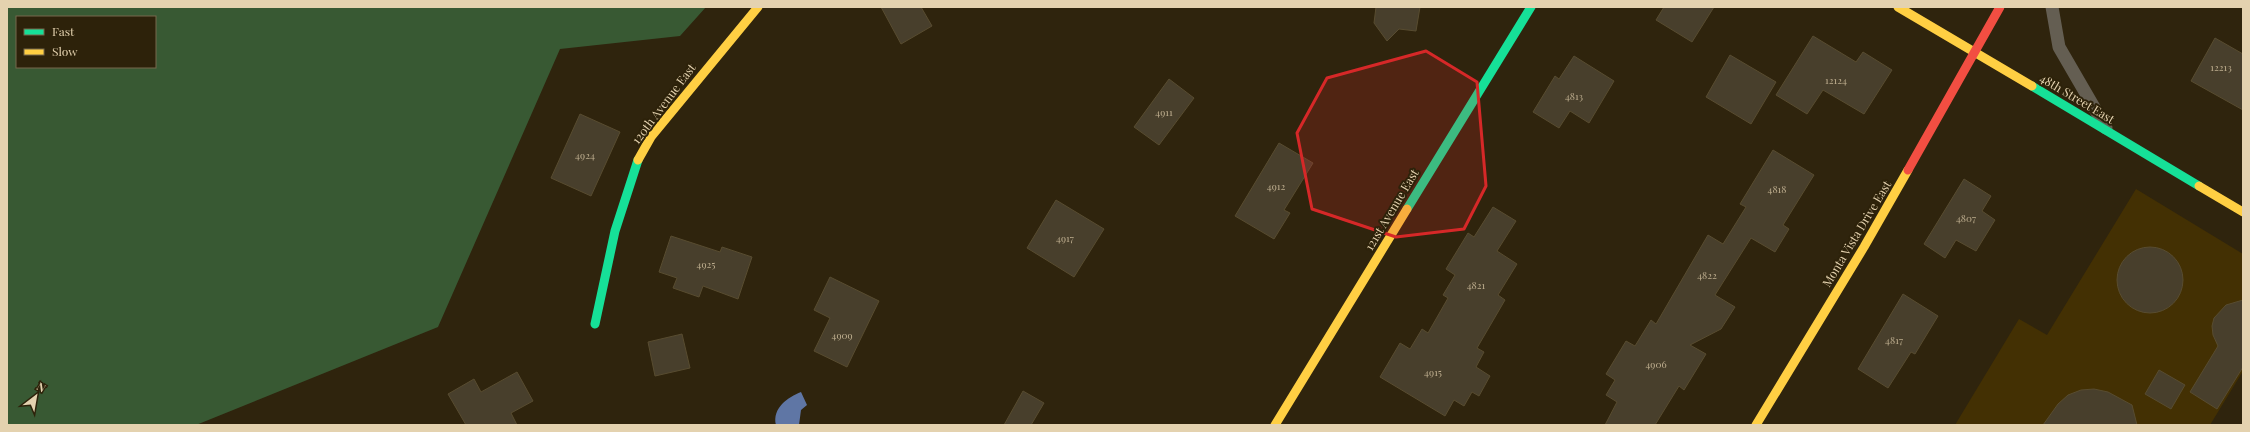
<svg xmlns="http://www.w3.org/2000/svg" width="2250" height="432" font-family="'Playfair Display',serif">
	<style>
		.built { fill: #433003 }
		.green { fill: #385933; fill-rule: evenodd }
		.water { fill: #5f76a5 }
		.building { fill: #483f2c; stroke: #584c30 }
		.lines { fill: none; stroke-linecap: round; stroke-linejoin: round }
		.lane { stroke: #645e52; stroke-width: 13 }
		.fast { stroke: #16e098; stroke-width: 9 }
		.slow { stroke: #ffcf43; stroke-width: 9 }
		.jam { stroke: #f24e42; stroke-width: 9 }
		.marked { fill: #d62828; fill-opacity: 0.2; stroke: #d62828; stroke-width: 3; stroke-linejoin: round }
		.labels { text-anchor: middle; stroke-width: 4; stroke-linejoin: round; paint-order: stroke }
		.number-label { font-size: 10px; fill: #bdad8e }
		.street-label { font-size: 12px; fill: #e4d2af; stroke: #2d220a }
	</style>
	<rect width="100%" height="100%" fill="#2f240d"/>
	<path class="built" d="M 2136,189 L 2243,254 L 2243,371 L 2210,425 L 1955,425 L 2019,319 L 2047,335 Z"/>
	<path class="green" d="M 7,7 L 706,7 L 680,36 L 560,49 L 438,327 L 196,425 L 7,425 ZM 17,17 L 155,17 L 155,67 L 17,67 Z"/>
	<path class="water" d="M 801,392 L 807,405 L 801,410 L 799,425 L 776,425 C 772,408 788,397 801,392 Z"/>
	<path class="building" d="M 881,7 L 921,7 L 932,26 L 901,44 Z
		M 1376,7 L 1420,7 L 1416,31 L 1399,29 L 1387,41 L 1374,23 Z
		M 1664,7 L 1714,7 L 1692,42 L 1656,20 Z
		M 1813,36 L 1856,62 L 1863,52 L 1892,70 L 1864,114 L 1823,90 L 1807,114 L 1776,95 Z
		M 2215,38 L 2243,54 L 2243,110 L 2191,81 Z
		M 1730,55 L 1776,82 L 1751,124 L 1706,97 Z
		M 1574,56 L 1614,81 L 1589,123 L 1570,111 L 1559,128 L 1533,112 L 1555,76 L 1559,79 Z
		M 1169,79 L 1194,98 L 1159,145 L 1134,127 Z
		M 580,114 L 620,132 L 591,196 L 551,178 Z
		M 1279,143 L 1313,163 L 1284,210 L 1290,213 L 1274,239 L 1235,216 Z
		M 1773,150 L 1814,175 L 1783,225 L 1789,229 L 1775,252 L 1751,238 L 1715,295 L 1735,307 L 1721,329 L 1690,345 L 1706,354 L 1684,390 L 1679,386 L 1655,425 L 1605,425 L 1617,402 L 1606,395 L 1615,380 L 1606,374 L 1626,341 L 1635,346 L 1651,320 L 1656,324 L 1708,235 L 1723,244 L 1746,207 L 1740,204 Z
		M 1964,179 L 1991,196 L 1982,211 L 1995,220 L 1976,251 L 1956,240 L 1945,258 L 1924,244 Z
		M 1056,200 L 1104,229 L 1074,277 L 1027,248 Z
		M 1493,207 L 1516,221 L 1497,251 L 1517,264 L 1498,295 L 1505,300 L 1477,348 L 1484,352 L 1476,367 L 1490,376 L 1479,396 L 1472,392 L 1464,406 L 1454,400 L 1445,416 L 1380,377 L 1400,343 L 1410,349 L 1422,329 L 1428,333 L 1448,298 L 1443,295 L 1455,275 L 1446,269 L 1468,233 L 1474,237 Z
		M 671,236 L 720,252 L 722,247 L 752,257 L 738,299 L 703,286 L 699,297 L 673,288 L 677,278 L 659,272 Z
		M2117 280a33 33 0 1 1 66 0a33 33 0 1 1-66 0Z
		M 830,277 L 879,301 L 847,367 L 814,351 L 830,318 L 814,310 Z
		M 1903,294 L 1938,316 L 1915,354 L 1911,352 L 1888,388 L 1858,369 Z
		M 2243,300 L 2243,367 L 2217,409 L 2190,392 L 2218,346 L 2213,335 L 2212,326 L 2214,318 L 2226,305 Z
		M 682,334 L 690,368 L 655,376 L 648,342 Z
		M 2159,370 L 2185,385 L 2171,409 L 2145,394 Z
		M 517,372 L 533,401 L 511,413 L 517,425 L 466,425 L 448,394 L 474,379 L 481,392 Z
		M 2094,389 L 2108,392 L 2132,405 L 2137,425 L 2043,425 L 2058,404 L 2068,395 L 2081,390 Z
		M 1023,391 L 1044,403 L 1031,425 L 1004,425 Z"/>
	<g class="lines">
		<path class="lane" d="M 2052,7 L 2059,47 L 2106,128"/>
		<path class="fast" d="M 2032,86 L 2199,186
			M 1407,209 L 1531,7
			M 595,324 L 615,231 L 638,160"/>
		<path class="slow" d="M 1898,7 L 2032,86
			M 638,160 L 651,137 L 758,7
			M 2199,186 L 2243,212
			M 1275,425 L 1407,209
			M 1756,425 L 1864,247 L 1908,170"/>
		<path class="jam" d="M 1908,170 L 2000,7"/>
	</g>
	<path class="marked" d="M 1426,51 L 1477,82 L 1486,186 L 1464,229 L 1396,237 L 1312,209 L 1297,133 L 1327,78 Z"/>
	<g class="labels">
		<g class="number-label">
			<text x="2221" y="71">12213</text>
			<text x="1836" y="84">12124</text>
			<text x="1574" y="100">4813</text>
			<text x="1164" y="116">4911</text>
			<text x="585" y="159">4924</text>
			<text x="1276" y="190">4912</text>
			<text x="1777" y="193">4818</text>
			<text x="1966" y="222">4807</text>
			<text x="1065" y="242">4917</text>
			<text x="706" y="268">4925</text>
			<text x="1707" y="279">4822</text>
			<text x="1476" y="289">4821</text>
			<text x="842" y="339">4909</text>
			<text x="1894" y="344">4817</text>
			<text x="1656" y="368">4906</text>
			<text x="1433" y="376">4915</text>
		</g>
		<g class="street-label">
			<text transform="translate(2077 99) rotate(31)" y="4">48th Street East</text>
			<text transform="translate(664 104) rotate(-53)" y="4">120th Avenue East</text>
			<text transform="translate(1392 210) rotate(-59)" y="4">121st Avenue East</text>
			<text transform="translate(1857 234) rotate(-59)" y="4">Monta Vista Drive East</text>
		</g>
	</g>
	<rect width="2250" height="432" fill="none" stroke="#e4d2af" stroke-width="16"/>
	<rect x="16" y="16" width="140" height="52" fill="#2d220a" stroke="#76684c"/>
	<rect x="24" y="29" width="20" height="6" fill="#16e098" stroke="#76684c"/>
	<text x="52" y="36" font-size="12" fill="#e4d2af">Fast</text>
	<rect x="24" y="49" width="20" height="6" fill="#ffcf43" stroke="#76684c"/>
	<text x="52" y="56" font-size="12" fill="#e4d2af">Slow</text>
	<g transform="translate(36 396) rotate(31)" stroke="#2d220a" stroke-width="3" paint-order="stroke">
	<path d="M0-3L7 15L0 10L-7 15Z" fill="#e4d2af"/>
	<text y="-6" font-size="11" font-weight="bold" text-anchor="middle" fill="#e4d2af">N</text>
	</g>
</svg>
